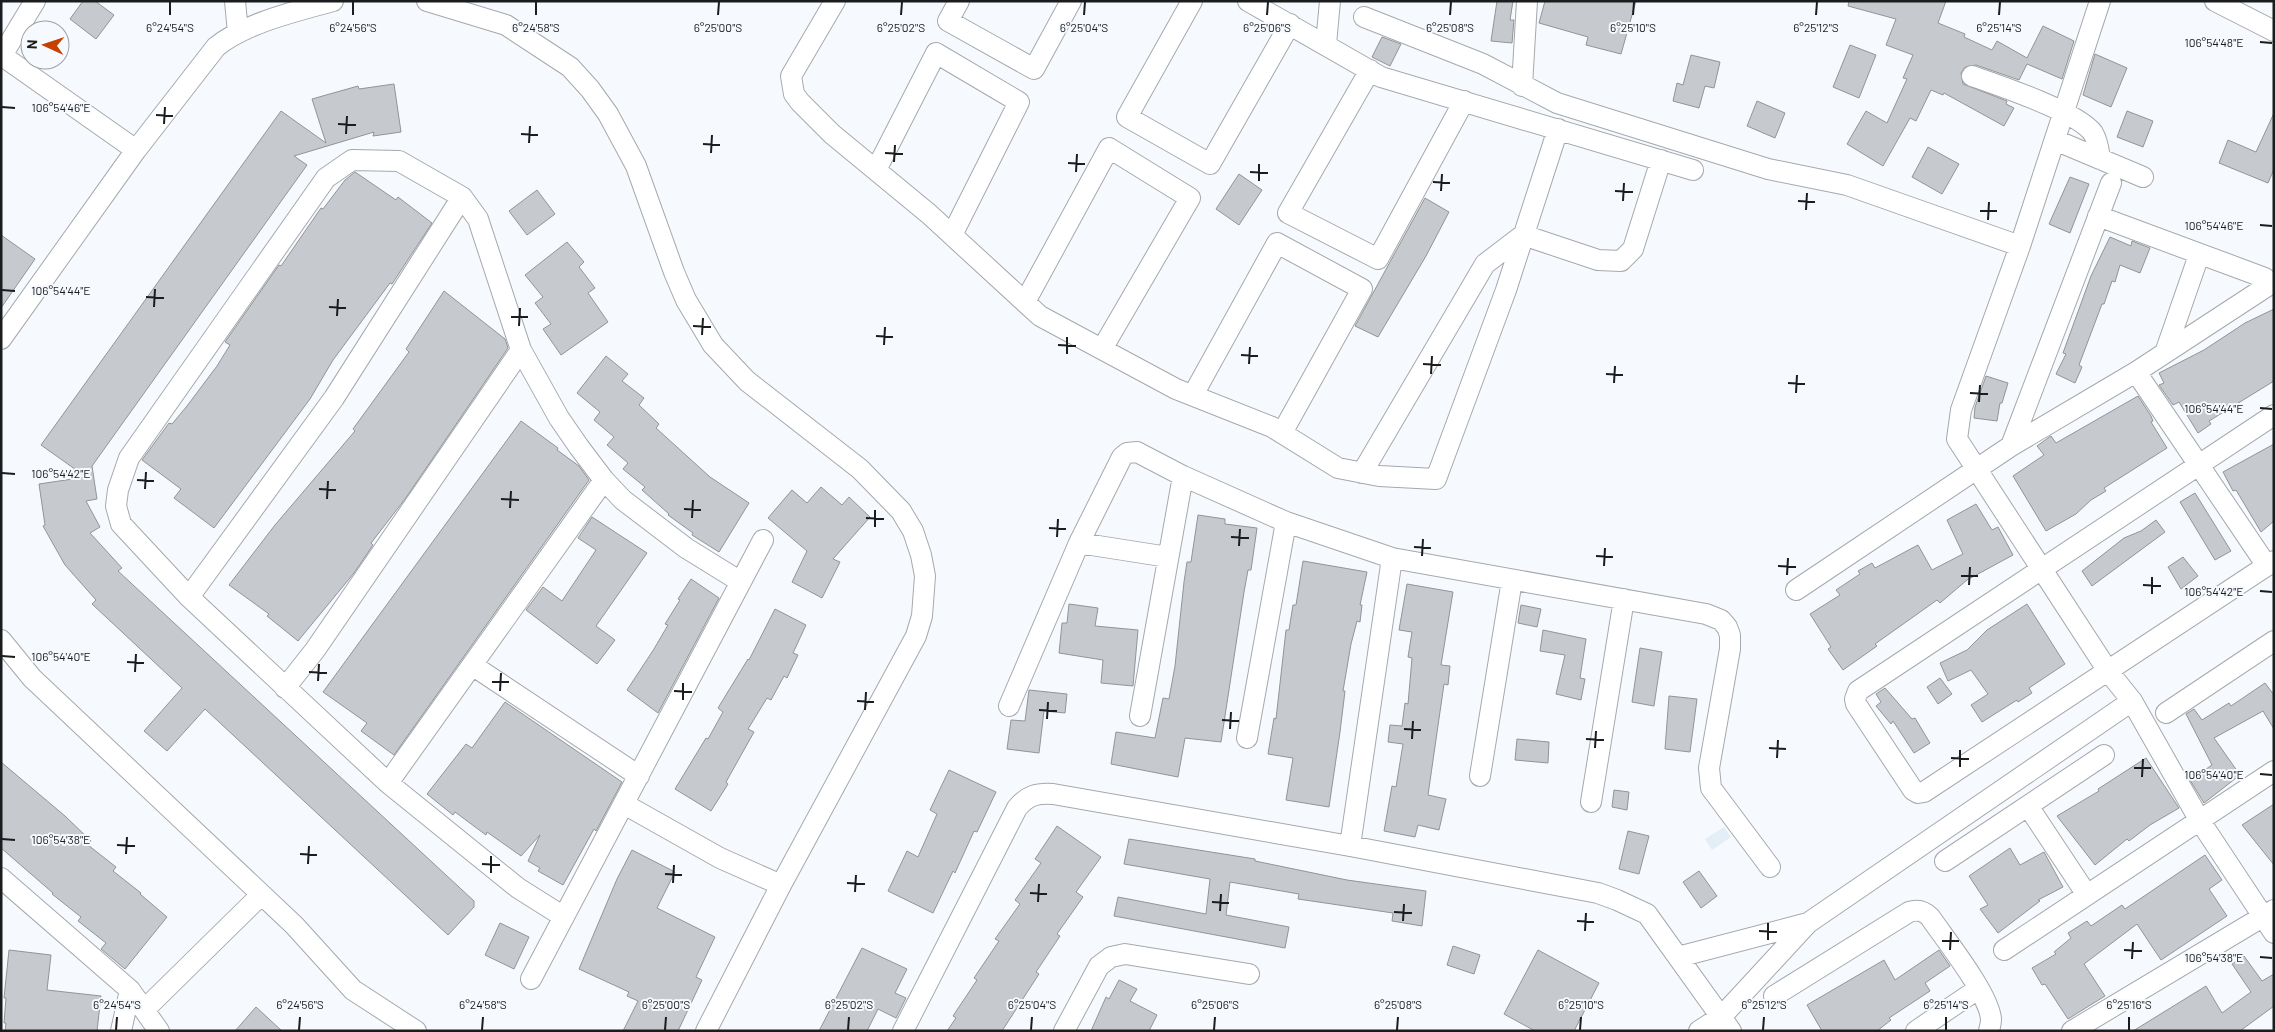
<svg xmlns="http://www.w3.org/2000/svg" width="2275" height="1032" font-family="Barlow,sans-serif">
	<style>
		.built { fill: #e4eef7 }
		.building { fill: #c6c9cd; stroke: #919498 }
		.lines { fill: none; stroke-linecap: round; stroke-linejoin: round }
		.street-casing { stroke: #a5a9ac; stroke-width: 22 }
		.street { stroke: #fff; stroke-width: 20 }
		.ticks { fill: none; stroke: #1b1c1e; stroke-width: 2 }
		.ticks-label { font-size: 12px; text-anchor: middle; fill: #1b1c1e; stroke: #f6fafe; stroke-width: 4; stroke-linejoin: round; paint-order: stroke }
	</style>
	<rect width="100%" height="100%" fill="#f6fafe"/>
	<path class="built" d="M 1724,827 L 1731,837 L 1712,850 L 1705,839 Z"/>
	<path class="building" d="M 83,1 L 95,1 L 114,15 L 96,39 L 70,19 Z
		M 1497,1 L 1513,1 L 1510,20 L 1514,20 L 1512,43 L 1491,41 Z
		M 1545,1 L 1636,1 L 1621,54 L 1586,45 L 1588,37 L 1539,23 Z
		M 1849,1 L 1946,1 L 1938,23 L 1965,34 L 1964,37 L 1992,50 L 1997,41 L 2027,58 L 2043,26 L 2074,41 L 2062,79 L 2027,64 L 2019,80 L 1976,65 L 1965,67 L 1961,73 L 1963,84 L 2007,101 L 2006,104 L 2014,108 L 2004,126 L 1944,93 L 1943,95 L 1931,90 L 1916,121 L 1910,118 L 1883,166 L 1847,144 L 1866,111 L 1887,123 L 1907,79 L 1903,78 L 1913,55 L 1886,45 L 1896,19 L 1848,6 Z
		M 1382,37 L 1401,44 L 1390,66 L 1372,57 Z
		M 1850,45 L 1876,55 L 1859,98 L 1833,87 Z
		M 2095,54 L 2127,68 L 2111,107 L 2083,95 Z
		M 1691,55 L 1720,62 L 1714,88 L 1705,86 L 1699,108 L 1673,101 L 1677,83 L 1683,85 Z
		M 394,84 L 401,132 L 373,136 L 374,132 L 294,156 L 307,165 L 92,466 L 97,499 L 86,501 L 100,527 L 90,533 L 122,568 L 118,571 L 474,901 L 474,907 L 448,935 L 205,709 L 167,751 L 144,731 L 182,688 L 92,604 L 96,600 L 65,565 L 43,526 L 45,525 L 39,484 L 86,477 L 41,445 L 281,111 L 326,143 L 312,99 L 358,86 L 359,89 Z
		M 1757,101 L 1785,113 L 1775,138 L 1747,126 Z
		M 2127,111 L 2153,121 L 2143,147 L 2117,137 Z
		M 2274,113 L 2274,169 L 2268,183 L 2219,163 L 2228,140 L 2256,152 Z
		M 1928,147 L 1959,164 L 1942,194 L 1912,177 Z
		M 355,172 L 396,200 L 398,197 L 432,223 L 392,284 L 390,283 L 333,360 L 310,399 L 214,528 L 174,498 L 181,489 L 142,460 L 169,423 L 172,424 L 187,406 L 217,366 L 230,345 L 225,342 L 279,265 L 281,266 L 321,208 L 323,209 L 345,180 Z
		M 1239,174 L 1262,190 L 1239,225 L 1216,209 Z
		M 2070,177 L 2089,184 L 2070,233 L 2049,224 Z
		M 537,190 L 555,214 L 527,235 L 509,211 Z
		M 1425,198 L 1449,212 L 1426,256 L 1378,337 L 1355,326 Z
		M 1,235 L 35,259 L 1,308 Z
		M 2110,237 L 2131,246 L 2132,241 L 2150,248 L 2140,273 L 2120,265 L 2115,282 L 2112,281 L 2104,304 L 2102,304 L 2079,365 L 2082,367 L 2075,383 L 2056,374 L 2066,354 L 2063,353 L 2091,276 Z
		M 567,242 L 584,262 L 579,267 L 595,288 L 588,293 L 608,322 L 561,355 L 543,329 L 551,324 L 535,303 L 543,297 L 525,275 Z
		M 444,291 L 505,339 L 508,348 L 405,499 L 371,543 L 373,545 L 354,573 L 298,641 L 267,616 L 269,614 L 229,585 L 275,525 L 355,431 L 353,429 L 409,352 L 406,349 Z
		M 2274,309 L 2274,381 L 2209,421 L 2211,424 L 2198,433 L 2179,402 L 2173,405 L 2159,385 L 2164,383 L 2159,373 L 2204,350 L 2245,323 Z
		M 606,356 L 628,374 L 622,381 L 644,398 L 639,405 L 659,424 L 656,428 L 710,477 L 749,503 L 719,552 L 692,535 L 693,533 L 668,515 L 669,514 L 642,490 L 645,487 L 623,469 L 628,463 L 607,445 L 614,437 L 594,420 L 600,412 L 577,393 Z
		M 1986,376 L 2008,383 L 2002,403 L 2000,403 L 1997,421 L 1974,418 L 1975,407 Z
		M 2138,396 L 2151,416 L 2153,421 L 2151,422 L 2167,448 L 2104,488 L 2106,491 L 2091,500 L 2076,514 L 2046,531 L 2013,476 L 2044,455 L 2037,446 L 2048,438 L 2051,436 L 2056,443 Z
		M 521,421 L 558,448 L 557,450 L 579,466 L 589,480 L 394,755 L 361,731 L 367,723 L 323,692 Z
		M 2274,444 L 2274,521 L 2261,532 L 2236,490 L 2233,491 L 2223,472 Z
		M 821,487 L 842,505 L 849,497 L 870,517 L 833,559 L 840,562 L 822,598 L 792,582 L 807,551 L 768,518 L 792,490 L 807,503 Z
		M 2195,493 L 2231,551 L 2215,560 L 2180,502 Z
		M 1976,504 L 1992,530 L 1998,527 L 2013,555 L 1967,580 L 1940,603 L 1937,600 L 1875,644 L 1877,646 L 1843,670 L 1828,649 L 1831,647 L 1810,614 L 1840,595 L 1836,590 L 1860,574 L 1858,571 L 1872,563 L 1875,568 L 1918,545 L 1932,570 L 1963,554 L 1947,520 Z
		M 1198,515 L 1225,519 L 1225,524 L 1257,528 L 1251,570 L 1248,570 L 1244,592 L 1221,742 L 1185,738 L 1178,777 L 1111,764 L 1116,732 L 1155,738 L 1163,698 L 1169,699 L 1175,666 L 1184,582 L 1187,562 L 1191,562 Z
		M 592,517 L 647,553 L 596,626 L 615,640 L 597,664 L 526,610 L 543,587 L 562,601 L 596,550 L 578,538 Z
		M 2156,520 L 2165,532 L 2092,586 L 2082,571 L 2124,538 L 2141,531 Z
		M 2183,557 L 2198,576 L 2181,589 L 2168,567 Z
		M 1303,561 L 1367,572 L 1360,605 L 1362,605 L 1360,622 L 1357,621 L 1351,644 L 1343,691 L 1345,691 L 1340,732 L 1329,807 L 1286,800 L 1293,758 L 1268,754 L 1274,718 L 1276,719 L 1286,630 L 1289,630 L 1293,605 L 1296,605 Z
		M 691,579 L 719,598 L 658,713 L 627,690 L 654,649 L 668,625 L 665,624 L 680,600 L 678,599 Z
		M 1407,584 L 1453,592 L 1441,665 L 1450,666 L 1448,685 L 1444,684 L 1428,795 L 1446,799 L 1439,830 L 1418,825 L 1415,837 L 1384,831 L 1392,786 L 1396,787 L 1403,744 L 1388,742 L 1390,725 L 1402,726 L 1405,703 L 1408,704 L 1412,658 L 1408,657 L 1412,632 L 1399,630 Z
		M 1069,604 L 1098,608 L 1095,626 L 1138,630 L 1133,686 L 1101,683 L 1103,660 L 1059,653 L 1062,623 L 1067,623 Z
		M 2027,604 L 2065,664 L 2029,688 L 2032,693 L 2018,702 L 2017,700 L 1982,722 L 1971,705 L 1988,694 L 1971,670 L 1948,681 L 1940,663 L 1967,650 L 1987,630 Z
		M 1521,605 L 1541,609 L 1537,627 L 1518,623 Z
		M 775,609 L 806,625 L 793,653 L 798,655 L 787,678 L 784,676 L 771,700 L 767,698 L 748,729 L 754,732 L 726,782 L 728,784 L 711,811 L 675,789 L 706,738 L 708,739 L 723,712 L 718,708 L 748,659 L 749,660 Z
		M 1543,630 L 1586,639 L 1580,678 L 1585,679 L 1581,700 L 1556,694 L 1565,655 L 1540,651 Z
		M 1640,648 L 1662,652 L 1654,706 L 1632,702 Z
		M 1940,678 L 1952,694 L 1938,704 L 1927,687 Z
		M 2265,683 L 2274,695 L 2274,729 L 2263,711 L 2214,738 L 2240,775 L 2204,803 L 2190,780 L 2212,765 L 2186,714 L 2194,709 L 2202,720 L 2229,703 L 2231,706 Z
		M 1885,688 L 1912,719 L 1915,718 L 1930,743 L 1914,753 L 1893,721 L 1891,724 L 1876,706 L 1881,702 L 1876,694 Z
		M 1029,690 L 1067,694 L 1065,713 L 1044,711 L 1039,753 L 1007,749 L 1011,720 L 1025,721 Z
		M 1669,696 L 1697,699 L 1690,752 L 1665,749 Z
		M 505,702 L 622,782 L 596,831 L 594,829 L 563,885 L 538,871 L 540,868 L 528,861 L 540,835 L 521,856 L 487,832 L 486,835 L 455,812 L 453,815 L 427,794 L 466,744 L 472,748 Z
		M 1517,739 L 1549,742 L 1548,763 L 1515,760 Z
		M 2146,758 L 2179,808 L 2150,825 L 2129,841 L 2127,839 L 2095,865 L 2057,816 L 2099,791 L 2098,789 Z
		M 1,762 L 65,816 L 91,841 L 88,845 L 116,867 L 113,871 L 141,893 L 140,894 L 167,917 L 125,969 L 101,949 L 106,943 L 78,921 L 81,917 L 52,894 L 53,893 L 1,848 Z
		M 949,770 L 996,792 L 977,832 L 974,831 L 955,873 L 953,871 L 933,913 L 888,891 L 907,851 L 918,857 L 937,814 L 930,810 Z
		M 1614,790 L 1629,792 L 1627,810 L 1612,807 Z
		M 2274,804 L 2274,865 L 2242,825 Z
		M 1057,826 L 1101,857 L 1076,892 L 1083,897 L 1057,934 L 1060,936 L 1036,972 L 1039,974 L 1002,1031 L 947,1031 L 956,1018 L 953,1016 L 977,980 L 974,978 L 999,941 L 995,939 L 1020,904 L 1015,900 L 1041,863 L 1035,859 Z
		M 1628,831 L 1649,836 L 1639,874 L 1619,869 Z
		M 1129,839 L 1255,859 L 1255,861 L 1347,880 L 1426,891 L 1422,926 L 1392,921 L 1393,913 L 1298,899 L 1299,894 L 1230,882 L 1226,915 L 1289,927 L 1285,948 L 1114,916 L 1118,897 L 1206,914 L 1210,879 L 1124,864 Z
		M 2010,848 L 2020,865 L 2044,852 L 2063,887 L 2038,900 L 2040,901 L 1998,933 L 1980,909 L 1988,905 L 1969,876 Z
		M 632,850 L 675,872 L 657,908 L 715,937 L 696,977 L 702,980 L 678,1031 L 623,1031 L 638,1001 L 627,996 L 629,992 L 579,969 L 617,879 Z
		M 2205,855 L 2222,880 L 2209,889 L 2227,916 L 2161,960 L 2137,924 L 2084,964 L 2105,996 L 2068,1019 L 2045,984 L 2042,985 L 2032,968 L 2056,954 L 2054,952 L 2071,938 L 2068,933 L 2087,921 L 2091,926 L 2122,905 L 2125,909 Z
		M 1699,871 L 1717,896 L 1701,908 L 1683,882 Z
		M 500,923 L 529,937 L 514,969 L 485,955 Z
		M 1453,946 L 1480,955 L 1474,974 L 1447,965 Z
		M 862,948 L 907,969 L 895,993 L 906,998 L 896,1018 L 878,1009 L 867,1031 L 819,1031 Z
		M 9,950 L 51,955 L 47,990 L 101,996 L 97,1031 L 5,1031 L 6,1023 L 4,1023 L 6,998 L 4,998 Z
		M 1538,950 L 1599,983 L 1574,1031 L 1535,1031 L 1504,1014 Z
		M 1939,950 L 1950,966 L 1925,983 L 1930,991 L 1889,1018 L 1891,1020 L 1877,1031 L 1822,1031 L 1807,1005 L 1884,960 L 1895,980 Z
		M 2244,956 L 2262,981 L 2274,974 L 2274,1006 L 2240,1031 L 2133,1031 L 2206,986 L 2222,1013 L 2251,992 L 2232,964 Z
		M 1119,980 L 1137,989 L 1130,1001 L 1157,1015 L 1149,1031 L 1091,1031 L 1106,997 L 1109,999 Z
		M 256,1007 L 282,1031 L 235,1031 Z"/>
	<g class="lines">
		<g class="street-casing">
			<path id="street" d="M 235,1 L 238,33
				M 427,1 L 506,25 L 570,67 L 590,89 L 608,114 L 636,166 L 674,272 L 686,300 L 713,345 L 747,381 L 860,469 L 901,511 L 913,531 L 921,555 L 925,576 L 922,616 L 916,636 L 781,885 L 706,1031
				M 835,1 L 791,76 L 794,94 L 800,102 L 832,134 L 929,214 L 1040,316 L 1176,389 L 1272,427 L 1338,468 L 1379,476 L 1436,479 L 1506,290 L 1558,129
				M 959,1 L 948,21 L 1034,69 L 1071,1
				M 1192,1 L 1127,117 L 1210,164 L 1290,24
				M 1248,1 L 1381,77 L 1693,170
				M 2100,1 L 2020,246 L 1961,410 L 1957,439 L 2108,671 L 2132,701 L 2200,821 L 2274,933
				M 2215,1 L 2274,31
				M 1364,17 L 1483,64 L 1557,103 L 1768,169 L 1847,185 L 2020,246
				M 1326,44 L 1330,1
				M 1,55 L 136,150
				M 1,57 L 35,1
				M 1370,70 L 1288,213 L 1378,259 L 1464,101
				M 1972,76 C 1998,85 2078,112 2093,133 C 2098,141 2099,151 2100,159
				M 1522,86 L 1527,1
				M 2055,140 L 2143,177
				M 876,170 L 936,53 L 1019,102 L 952,235
				M 1025,302 L 1109,148 L 1190,198 L 1102,349
				M 1,339 L 136,150 L 216,47 C 245,23 297,11 333,1
				M 2165,353 L 2199,255
				M 2136,372 L 2267,566
				M 1193,395 L 1277,243 L 1362,289 L 1282,433
				M 2274,415 L 1858,691 L 1855,699 L 1856,704 L 1913,790 L 1918,793 L 1924,792 L 2274,561
				M 2011,446 L 2111,183
				M 1362,473 L 1485,264 L 1523,235 L 1598,260 L 1621,261 L 1633,249 L 1661,160
				M 1079,543 L 1168,557
				M 1796,590 L 2011,446 L 2136,372 L 2269,285 L 2265,278 L 2098,216
				M 189,597 L 334,398 L 462,197
				M 1,640 L 32,678 L 294,925 L 353,990 L 416,1031
				M 472,665 L 639,776
				M 285,688 L 315,650 L 521,350
				M 1009,706 L 1079,543 L 1122,457 L 1127,453 L 1137,452 L 1183,476 L 1286,522 L 1392,558 L 1706,614 L 1721,620 L 1727,627 L 1730,635 L 1730,649 L 1709,768 L 1711,788 L 1770,867
				M 2166,713 L 2274,641
				M 1140,716 L 1183,476
				M 1247,738 L 1286,522
				M 1480,776 L 1512,580
				M 388,783 L 604,480
				M 1591,802 L 1624,599
				M 624,804 L 720,858 L 781,885
				M 2028,806 L 2087,895
				M 1350,846 L 1392,558
				M 1945,861 L 2104,755
				M 1,878 L 130,990 L 159,1031
				M 564,917 L 518,888 L 388,783 L 189,597 L 121,524 L 116,506 L 118,490 L 129,458 L 326,178 L 352,160 L 399,161 L 462,197 L 478,219 L 521,350 L 559,418 L 579,447 L 604,480 L 623,500 L 686,548 L 741,582
				M 2004,950 L 2274,771
				M 1678,957 L 1808,923
				M 531,979 L 763,540
				M 1774,996 L 1909,912 C 1918,909 1924,911 1930,917 C 1945,939 1989,994 1991,1019 C 1991,1023 1990,1027 1989,1031
				M 144,1010 L 261,895
				M 121,1031 L 130,990
				M 903,1031 L 1017,808 C 1028,795 1037,793 1053,794 L 1350,846 L 1598,893 L 1617,900 L 1647,914 L 1731,1031
				M 1064,1031 L 1099,966 L 1111,957 L 1125,954 L 1249,974
				M 1699,1031 L 1722,1016 L 1808,923 L 2132,701
				M 1916,1031 L 1978,989
				M 2072,1031 L 2274,910"/>
		</g>
		<use href="#street" class="street"/>
	</g>
	<path class="ticks" d="M 170,15 L 170,2M 353,15 L 353,2M 536,15 L 536,2M 718,15 L 719,2M 901,15 L 902,2M 1084,15 L 1085,2M 1267,15 L 1268,2M 1450,15 L 1451,2M 1633,15 L 1634,2M 1816,15 L 1817,2M 1999,15 L 2000,2M 2260,42 L 2272,43M 2,107 L 15,108M 156,115 L 173,116M 164,124 L 165,107M 338,124 L 356,125M 346,134 L 347,116M 521,134 L 538,135M 529,143 L 530,126M 703,144 L 720,145M 711,153 L 712,135M 885,153 L 903,154M 894,162 L 895,145M 1068,163 L 1085,164M 1076,172 L 1077,154M 1250,172 L 1268,173M 1259,181 L 1259,164M 1433,182 L 1450,183M 1441,191 L 1442,174M 1615,191 L 1633,192M 1623,201 L 1624,183M 1798,201 L 1815,202M 1806,210 L 1807,193M 1980,211 L 1997,211M 1988,220 L 1989,202M 2260,225 L 2272,226M 2,290 L 15,291M 146,297 L 164,298M 154,307 L 155,289M 329,307 L 346,308M 337,316 L 338,299M 511,317 L 528,317M 519,326 L 520,308M 693,326 L 711,327M 702,335 L 703,318M 876,336 L 893,337M 884,345 L 885,327M 1058,345 L 1076,346M 1067,354 L 1067,337M 1241,355 L 1258,356M 1249,364 L 1250,347M 1423,364 L 1441,365M 1431,374 L 1432,356M 1606,374 L 1623,375M 1614,383 L 1615,366M 1788,383 L 1805,384M 1796,393 L 1797,375M 1970,393 L 1988,394M 1979,402 L 1980,385M 2260,408 L 2272,409M 2,473 L 15,474M 137,480 L 154,481M 145,489 L 146,472M 319,489 L 336,490M 327,499 L 328,481M 501,499 L 519,500M 510,508 L 511,491M 684,509 L 701,510M 692,518 L 693,500M 866,518 L 884,519M 875,527 L 875,510M 1049,528 L 1066,529M 1057,537 L 1058,519M 1231,537 L 1249,538M 1239,546 L 1240,529M 1414,547 L 1431,548M 1422,556 L 1423,539M 1596,556 L 1613,557M 1604,566 L 1605,548M 1778,566 L 1796,567M 1787,575 L 1788,558M 1961,576 L 1978,576M 1969,585 L 1970,567M 2143,585 L 2161,586M 2260,591 L 2272,592M 2152,594 L 2152,577M 2,656 L 15,657M 127,662 L 144,663M 135,672 L 136,654M 309,672 L 327,673M 318,681 L 319,664M 492,682 L 509,682M 500,691 L 501,673M 674,691 L 692,692M 683,700 L 683,683M 857,701 L 874,702M 865,710 L 866,692M 1039,710 L 1057,711M 1047,719 L 1048,702M 1222,720 L 1239,721M 1230,729 L 1231,712M 1404,729 L 1421,730M 1412,739 L 1413,721M 1586,739 L 1604,740M 1595,748 L 1596,731M 1769,748 L 1786,749M 1777,758 L 1778,740M 1951,758 L 1969,759M 1960,767 L 1960,750M 2134,768 L 2151,768M 2260,774 L 2272,775M 2142,777 L 2143,759M 2,839 L 15,840M 117,845 L 135,846M 126,854 L 127,837M 300,854 L 317,855M 308,864 L 309,846M 482,864 L 500,865M 491,873 L 491,856M 665,874 L 682,875M 673,883 L 674,865M 847,883 L 865,884M 855,892 L 856,875M 1030,893 L 1047,894M 1038,902 L 1039,884M 1212,902 L 1229,903M 1220,911 L 1221,894M 1394,912 L 1412,913M 1403,921 L 1404,904M 1577,921 L 1594,922M 1585,931 L 1586,913M 1759,931 L 1777,932M 1768,940 L 1768,923M 1942,941 L 1959,941M 1950,950 L 1951,932M 2124,950 L 2142,951M 2260,957 L 2272,958M 2132,959 L 2133,942M 116,1030 L 117,1017M 299,1030 L 300,1017M 482,1030 L 483,1017M 665,1030 L 666,1017M 848,1030 L 849,1017M 1031,1030 L 1032,1017M 1214,1030 L 1215,1017M 1397,1030 L 1398,1017M 1580,1030 L 1581,1017M 1763,1030 L 1764,1017M 1946,1030 L 1946,1017M 2129,1030 L 2129,1017"/>
	<g class="ticks-label">
		<text x="170" y="32">6°24'54"S</text>
		<text x="353" y="32">6°24'56"S</text>
		<text x="536" y="32">6°24'58"S</text>
		<text x="718" y="32">6°25'00"S</text>
		<text x="901" y="32">6°25'02"S</text>
		<text x="1084" y="32">6°25'04"S</text>
		<text x="1267" y="32">6°25'06"S</text>
		<text x="1450" y="32">6°25'08"S</text>
		<text x="1633" y="32">6°25'10"S</text>
		<text x="1816" y="32">6°25'12"S</text>
		<text x="1999" y="32">6°25'14"S</text>
		<text x="2214" y="47">106°54'48"E</text>
		<text x="61" y="112">106°54'46"E</text>
		<text x="2214" y="230">106°54'46"E</text>
		<text x="61" y="295">106°54'44"E</text>
		<text x="2214" y="413">106°54'44"E</text>
		<text x="61" y="478">106°54'42"E</text>
		<text x="2214" y="596">106°54'42"E</text>
		<text x="61" y="661">106°54'40"E</text>
		<text x="2214" y="779">106°54'40"E</text>
		<text x="61" y="844">106°54'38"E</text>
		<text x="2214" y="962">106°54'38"E</text>
		<text x="117" y="1009">6°24'54"S</text>
		<text x="300" y="1009">6°24'56"S</text>
		<text x="483" y="1009">6°24'58"S</text>
		<text x="666" y="1009">6°25'00"S</text>
		<text x="849" y="1009">6°25'02"S</text>
		<text x="1032" y="1009">6°25'04"S</text>
		<text x="1215" y="1009">6°25'06"S</text>
		<text x="1398" y="1009">6°25'08"S</text>
		<text x="1581" y="1009">6°25'10"S</text>
		<text x="1764" y="1009">6°25'12"S</text>
		<text x="1946" y="1009">6°25'14"S</text>
		<text x="2129" y="1009">6°25'16"S</text>
	</g>
	<rect width="2275" height="1032" fill="none" stroke="#1b1c1e" stroke-width="5"/>
	<g transform="translate(45 45) rotate(273)"><circle r="24" fill="#f6fafe" stroke="#9ea1a4"/>
	<path d="M0-4L9 19L0 12L-9 19Z" fill="#c64000"/>
	<text y="-8" font-size="14" font-weight="bold" text-anchor="middle" fill="#1b1c1e">N</text>
	</g>
</svg>
